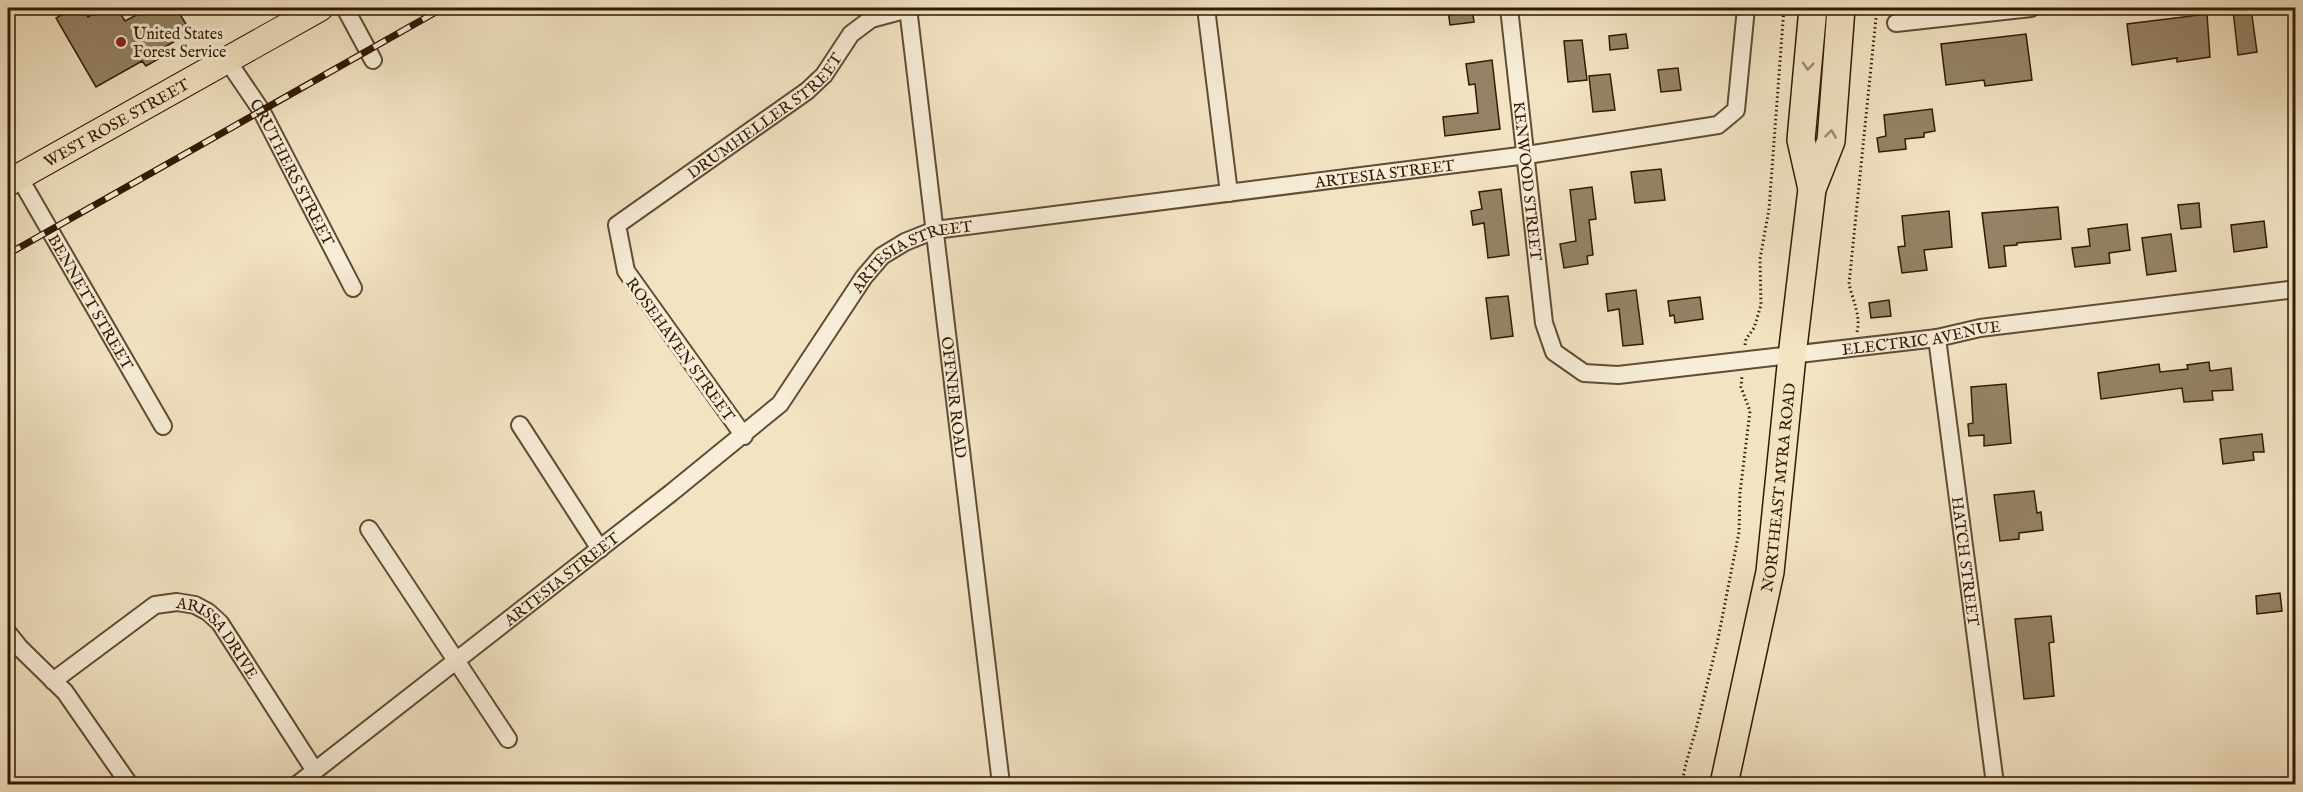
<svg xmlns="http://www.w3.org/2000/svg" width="2303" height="792" font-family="'IM FELL English',serif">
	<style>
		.building { fill: #958367; stroke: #311a03; stroke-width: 1.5 }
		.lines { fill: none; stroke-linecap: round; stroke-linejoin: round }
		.minor-casing { stroke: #614c33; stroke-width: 20 }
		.primary-casing { stroke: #311a03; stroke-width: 28 }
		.trunk-casing { stroke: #311a03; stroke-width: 30 }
		.path { stroke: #311a03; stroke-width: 3; stroke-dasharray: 1.5 3; stroke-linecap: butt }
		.minor { stroke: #f7edd8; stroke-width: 16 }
		.primary { stroke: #f2e3c3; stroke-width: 26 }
		.trunk { stroke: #f2e3c3; stroke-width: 27 }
		.rail-casing { stroke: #311a03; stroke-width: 7 }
		.rail { stroke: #f7edd8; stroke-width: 4.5; stroke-dasharray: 14; stroke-linecap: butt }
		.oneway { stroke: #9b896d }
		.poi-dot { fill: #8f2418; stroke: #f7edd8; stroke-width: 2 }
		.labels { text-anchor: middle; stroke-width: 6; stroke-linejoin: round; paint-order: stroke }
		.poi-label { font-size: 16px; fill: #311a03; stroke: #f7edd8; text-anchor: start }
		.street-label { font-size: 16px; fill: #311a03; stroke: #f7edd8 }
	</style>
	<rect width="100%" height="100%" fill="#f2e3c3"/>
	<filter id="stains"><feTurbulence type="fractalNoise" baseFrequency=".00333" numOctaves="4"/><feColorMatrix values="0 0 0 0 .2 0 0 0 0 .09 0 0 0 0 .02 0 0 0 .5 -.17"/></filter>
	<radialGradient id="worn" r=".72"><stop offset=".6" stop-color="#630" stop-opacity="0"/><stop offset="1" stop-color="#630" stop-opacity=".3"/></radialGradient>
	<path class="building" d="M 74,8 L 83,8 L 88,17 L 104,8 L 117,8 L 125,21 L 150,8 L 176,8 L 191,32 L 156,52 L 160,58 L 146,66 L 142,61 L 96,87 L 56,18 Z
		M 1472,8 L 1474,22 L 1450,25 L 1448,10 Z
		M 2251,8 L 2257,52 L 2238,55 L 2233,10 Z
		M 2207,14 L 2210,57 L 2177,62 L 2177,58 L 2132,65 L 2127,24 Z
		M 1626,34 L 1628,48 L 1610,50 L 1609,36 Z
		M 2026,34 L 2032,80 L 1985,86 L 1984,80 L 1946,85 L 1941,44 Z
		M 1582,40 L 1587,80 L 1568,82 L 1564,41 Z
		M 1492,60 L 1500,129 L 1445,136 L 1443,117 L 1478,113 L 1475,84 L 1469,85 L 1466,64 Z
		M 1678,68 L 1681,90 L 1661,92 L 1658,70 Z
		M 1610,74 L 1615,110 L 1593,112 L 1589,76 Z
		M 1932,109 L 1935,131 L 1924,133 L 1924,137 L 1905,139 L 1906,149 L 1879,152 L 1877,138 L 1886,136 L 1884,115 Z
		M 1661,169 L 1665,200 L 1635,203 L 1631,172 Z
		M 1592,187 L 1596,219 L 1589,220 L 1593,255 L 1587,256 L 1588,264 L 1564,268 L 1560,244 L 1576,241 L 1570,190 Z
		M 1501,189 L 1509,255 L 1488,258 L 1484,223 L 1473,225 L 1471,211 L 1482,209 L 1479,192 Z
		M 2199,203 L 2201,227 L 2181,229 L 2178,205 Z
		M 2058,207 L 2061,239 L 2017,243 L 2017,245 L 2004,246 L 2006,266 L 1989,268 L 1982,213 Z
		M 1949,211 L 1952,247 L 1924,250 L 1927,270 L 1902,273 L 1898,247 L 1905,246 L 1902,216 Z
		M 2264,221 L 2267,247 L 2234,252 L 2231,225 Z
		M 2127,224 L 2130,250 L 2109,253 L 2110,263 L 2075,267 L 2072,248 L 2090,246 L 2088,229 Z
		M 2171,234 L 2176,271 L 2147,275 L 2142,238 Z
		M 1636,290 L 1643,344 L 1623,346 L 1619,309 L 1608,311 L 1606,294 Z
		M 1508,296 L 1513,336 L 1491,339 L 1486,298 Z
		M 1700,297 L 1703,319 L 1675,323 L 1674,315 L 1670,316 L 1668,301 Z
		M 1889,300 L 1891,316 L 1871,318 L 1869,303 Z
		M 2209,362 L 2210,371 L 2231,368 L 2233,390 L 2212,391 L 2213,400 L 2184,402 L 2182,388 L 2101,399 L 2098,373 L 2159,364 L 2160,372 L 2188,369 L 2187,365 Z
		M 2006,384 L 2011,443 L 1984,446 L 1984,435 L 1969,436 L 1968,424 L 1973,423 L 1971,387 Z
		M 2262,434 L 2264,452 L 2253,452 L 2254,460 L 2223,464 L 2220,439 Z
		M 2034,491 L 2037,513 L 2041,512 L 2043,530 L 2019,533 L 2019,539 L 2000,541 L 1994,495 Z
		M 2280,593 L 2282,611 L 2257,614 L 2256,596 Z
		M 2051,616 L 2054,642 L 2049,643 L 2054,696 L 2024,699 L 2015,619 Z"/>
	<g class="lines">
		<g class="minor-casing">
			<g id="minor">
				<path d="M 345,8 L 373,60"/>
				<path id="s1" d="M 908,8 L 1001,784"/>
				<path d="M 1206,8 L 1229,193"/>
				<path id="s2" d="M 1509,8 L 1544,323 L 1554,352 L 1584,373 L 1618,375 L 1937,338 L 1980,328 L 2296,289"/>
				<path d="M 1896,23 L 2031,8"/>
				<path id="s3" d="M 227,60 L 261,110 L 353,288"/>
				<path id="s4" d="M 19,177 L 163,426"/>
				<path id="s5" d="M 1937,338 L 1995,784"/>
				<path d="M 520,425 L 600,549"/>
				<path id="s6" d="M 744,436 L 626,271 L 617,225 L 807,91 L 824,75 L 851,34 L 871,19 L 908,9"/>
				<path d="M 369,529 L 508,739"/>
				<path d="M 8,633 L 20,648 L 65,692 L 129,784"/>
				<path id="s7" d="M 53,681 L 155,605 L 177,602 L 195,605 L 208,612 L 220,623 L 315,771"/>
				<path id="s8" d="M 298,784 L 671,493 L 780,404 L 864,277 L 882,256 L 905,242 L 935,230 L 1527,155 L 1718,125 L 1736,110 L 1746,8"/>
			</g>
		</g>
		<g class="primary-casing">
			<g id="primary">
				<path id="s9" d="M 8,183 L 320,8"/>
			</g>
		</g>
		<g class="trunk-casing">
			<g id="trunk">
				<path d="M 1812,189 L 1801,140 L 1813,8"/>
				<path id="s10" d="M 1724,784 L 1770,572 L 1792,356 L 1812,189 L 1831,141 L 1841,8"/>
			</g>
		</g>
		<path class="path" d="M 1857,332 C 1861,316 1853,301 1849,284 L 1877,8
			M 1745,345 L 1746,339 L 1754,328 L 1761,305 L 1760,259 L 1769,209 L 1784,8
			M 1682,784 L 1685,767 L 1696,729 L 1717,644 L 1739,532 L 1740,493 L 1750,411 L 1741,387 L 1742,376"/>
		<use href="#minor" class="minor"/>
		<use href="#primary" class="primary"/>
		<use href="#trunk" class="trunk"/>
		<g class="rail-casing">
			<path id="rail" d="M 8,254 L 443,8"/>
		</g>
		<use href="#rail" class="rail"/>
	</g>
	<defs><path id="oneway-chevron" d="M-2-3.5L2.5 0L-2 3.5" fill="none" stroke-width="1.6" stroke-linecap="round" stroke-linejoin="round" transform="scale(1.5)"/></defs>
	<g class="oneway">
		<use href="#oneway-chevron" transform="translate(1808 66) rotate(95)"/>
		<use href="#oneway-chevron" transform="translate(1831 134) rotate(-83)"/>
	</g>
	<circle class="poi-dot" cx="121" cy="42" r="6"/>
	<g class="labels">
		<g class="poi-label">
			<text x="133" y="39">United States<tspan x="133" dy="18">Forest Service</tspan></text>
		</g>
		<g class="street-label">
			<text dy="6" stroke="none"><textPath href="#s6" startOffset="434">DRUMHELLER STREET</textPath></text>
			<text dy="6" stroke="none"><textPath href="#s9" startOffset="124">WEST ROSE STREET</textPath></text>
			<text dy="6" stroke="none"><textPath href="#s3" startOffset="130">CRUTHERS STREET</textPath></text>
			<text dy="6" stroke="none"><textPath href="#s8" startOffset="1306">ARTESIA STREET</textPath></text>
			<text dy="6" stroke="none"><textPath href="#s2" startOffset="174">KENWOOD STREET</textPath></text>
			<text dy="6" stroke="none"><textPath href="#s8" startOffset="820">ARTESIA STREET</textPath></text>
			<text dy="6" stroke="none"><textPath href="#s4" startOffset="144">BENNETT STREET</textPath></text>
			<text dy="6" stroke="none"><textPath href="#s2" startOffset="724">ELECTRIC AVENUE</textPath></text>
			<text transform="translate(681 349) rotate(54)" y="6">ROSEHAVEN STREET</text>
			<text dy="6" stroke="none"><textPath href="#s1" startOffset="392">OFFNER ROAD</textPath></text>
			<text dy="6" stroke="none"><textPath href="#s10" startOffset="302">NORTHEAST MYRA ROAD</textPath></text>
			<text dy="6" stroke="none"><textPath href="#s5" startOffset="225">HATCH STREET</textPath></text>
			<text dy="6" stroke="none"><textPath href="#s8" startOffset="334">ARTESIA STREET</textPath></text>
			<text dy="6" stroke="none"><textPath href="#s7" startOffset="206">ARISSA DRIVE</textPath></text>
		</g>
	</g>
	<rect width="2303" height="792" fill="none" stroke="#f2e3c3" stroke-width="30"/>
	<rect x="9" y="9" width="2285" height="774" fill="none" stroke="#311a03" stroke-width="3"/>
	<rect x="15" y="15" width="2273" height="762" fill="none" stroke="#311a03" stroke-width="1.5"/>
	<rect width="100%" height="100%" filter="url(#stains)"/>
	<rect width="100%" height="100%" fill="url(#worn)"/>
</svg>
